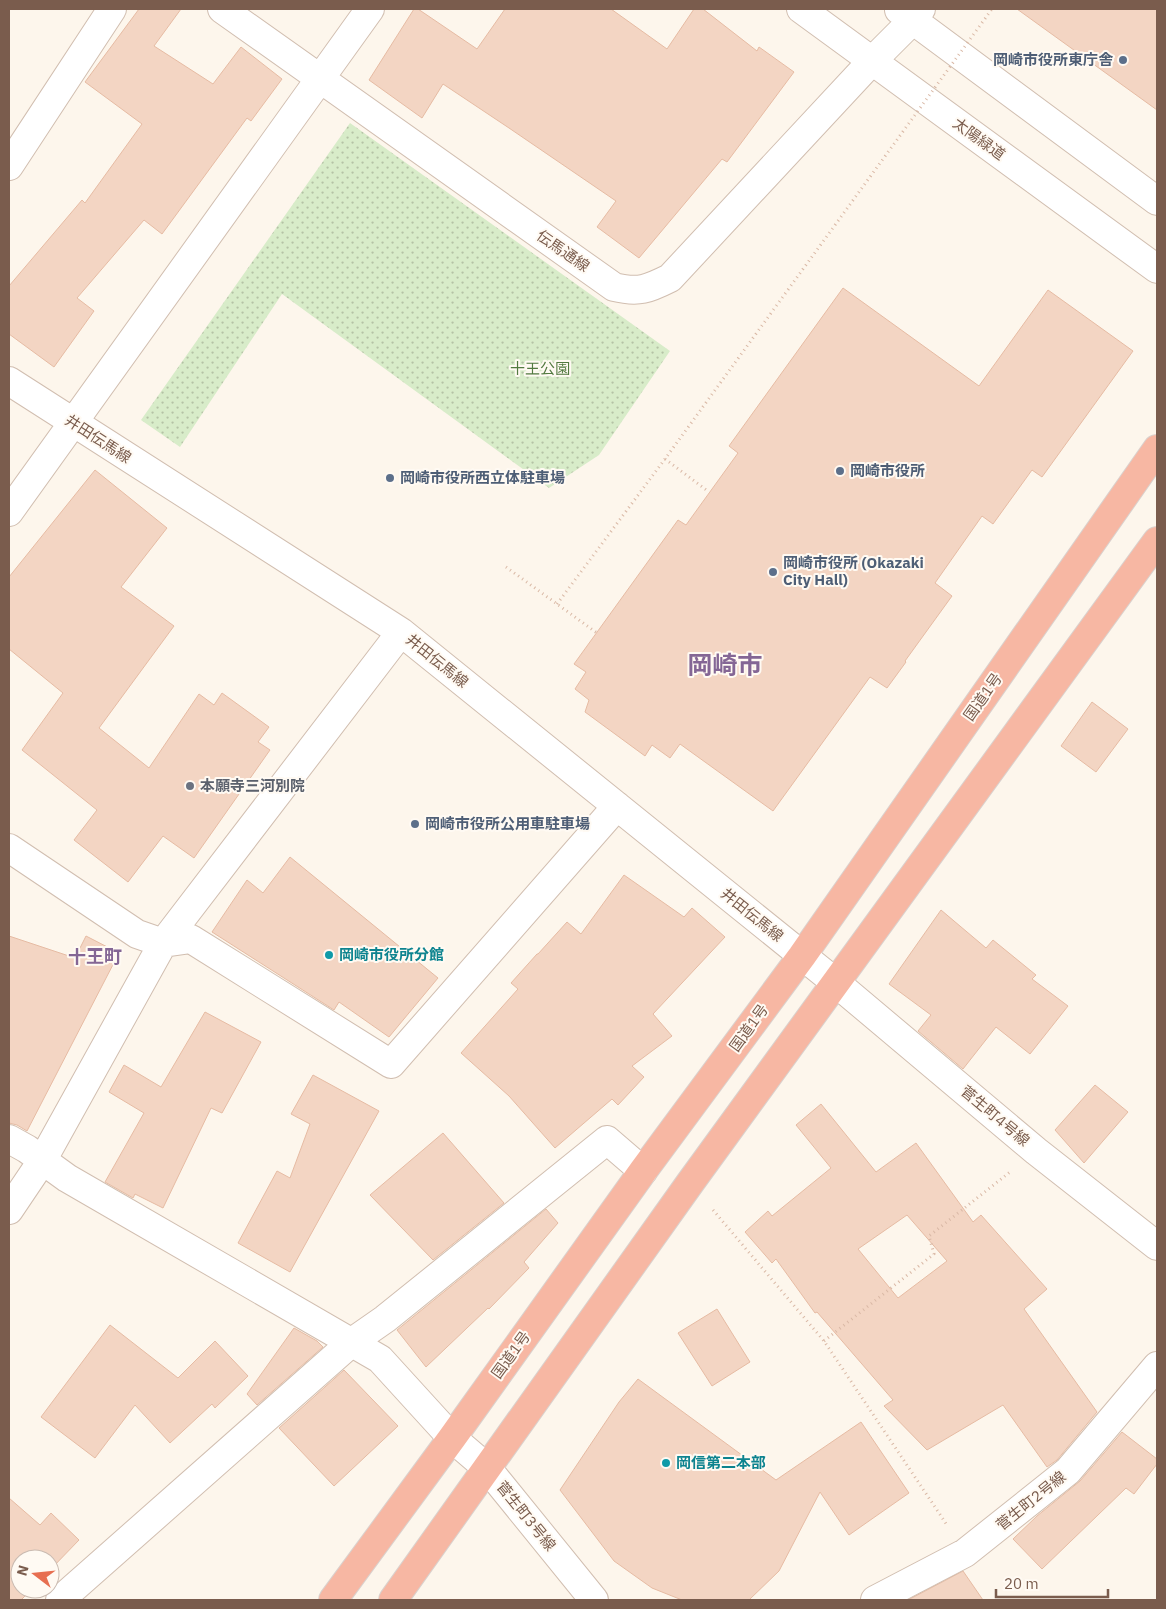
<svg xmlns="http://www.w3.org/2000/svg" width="1166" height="1609" font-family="'IBM Plex Sans','Noto Sans JP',sans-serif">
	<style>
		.grass { fill: url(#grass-dots) }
		.building { fill: #f3d5c3; stroke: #e6bba3; fill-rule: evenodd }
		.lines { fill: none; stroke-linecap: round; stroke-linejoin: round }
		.minor-casing { stroke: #d1beb0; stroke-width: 30 }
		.highway-casing { stroke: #dad1cd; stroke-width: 30 }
		.path { stroke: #d9b8a5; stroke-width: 3; stroke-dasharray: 1 4; stroke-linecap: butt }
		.minor { stroke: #fff; stroke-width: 28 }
		.highway { stroke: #f7b7a3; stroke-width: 28 }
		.path-bridge { stroke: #d9b8a5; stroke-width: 3; stroke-dasharray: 1 4; stroke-linecap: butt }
		.service-dot { fill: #5c6f8a; stroke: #fffaf3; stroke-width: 2 }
		.worship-dot { fill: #6b7280; stroke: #fffaf3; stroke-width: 2 }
		.culture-dot { fill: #0f9aa8; stroke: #fffaf3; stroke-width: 2 }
		.labels { text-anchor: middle; stroke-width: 4; stroke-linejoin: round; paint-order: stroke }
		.service-label { font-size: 15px; font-weight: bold; fill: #4e5e75; stroke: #fffaf3; text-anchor: start }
		.street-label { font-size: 15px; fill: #7a5c4d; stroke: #fffaf3 }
		.park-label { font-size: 15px; fill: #537a41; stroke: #fffaf3 }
		.worship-label { font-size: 15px; font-weight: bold; fill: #5b616d; stroke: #fffaf3; text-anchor: start }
		.culture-label { font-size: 15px; font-weight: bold; fill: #0d838f; stroke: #fffaf3; text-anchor: start }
		.quarter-label { font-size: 18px; font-weight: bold; fill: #846695; stroke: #fffaf3 }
		.town-label { font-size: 25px; font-weight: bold; fill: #846695; stroke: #fffaf3 }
	</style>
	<defs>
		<pattern id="grass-dots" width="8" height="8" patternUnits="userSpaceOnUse" patternTransform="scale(1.25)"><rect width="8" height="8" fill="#d8ecc9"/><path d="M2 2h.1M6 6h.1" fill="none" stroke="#b4c2a5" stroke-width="1.8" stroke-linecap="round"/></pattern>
	</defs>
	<rect width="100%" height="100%" fill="#fdf6ec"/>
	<path class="grass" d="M 350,123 L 670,351 L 599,455 L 549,488 L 282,294 L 180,447 L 141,420 Z"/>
	<path class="building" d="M 139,9 L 181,9 L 154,46 L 213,84 L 241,47 L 282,79 L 251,121 L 247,118 L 162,234 L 144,220 L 77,298 L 94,311 L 54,367 L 9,334 L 9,286 L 82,200 L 85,203 L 142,124 L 85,82 Z
		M 414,9 L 418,9 L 477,49 L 505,9 L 611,9 L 667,49 L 694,9 L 703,9 L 757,51 L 759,47 L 794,72 L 727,162 L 722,159 L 639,258 L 597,227 L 616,201 L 509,128 L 443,84 L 422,118 L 369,80 Z
		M 1017,9 L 1157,9 L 1157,110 Z
		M 843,288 L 979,386 L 1048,290 L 1133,351 L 1042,477 L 1032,470 L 993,524 L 982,516 L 935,583 L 952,596 L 905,661 L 906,662 L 887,688 L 870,677 L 773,811 L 680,744 L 670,758 L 652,745 L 645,756 L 585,712 L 589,700 L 575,689 L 586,672 L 574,664 L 678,520 L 686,525 L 738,453 L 729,446 Z
		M 95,470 L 167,528 L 121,587 L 174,626 L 99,728 L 149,768 L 199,694 L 214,705 L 222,693 L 269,727 L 258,742 L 270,750 L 194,858 L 163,836 L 128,882 L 74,840 L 97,810 L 22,750 L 63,693 L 9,649 L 9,577 Z
		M 1092,702 L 1128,729 L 1096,772 L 1061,746 Z
		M 290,857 L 438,978 L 389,1037 L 339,1002 L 334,1010 L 212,932 L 247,880 L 263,893 Z
		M 624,875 L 684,917 L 692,908 L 725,937 L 653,1014 L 672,1036 L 632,1066 L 644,1077 L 618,1105 L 612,1099 L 555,1148 L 509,1096 L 461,1053 L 518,989 L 511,983 L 537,954 L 538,954 L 567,922 L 581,934 Z
		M 941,910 L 986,948 L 993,940 L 1036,975 L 1032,979 L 1068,1006 L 1030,1054 L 996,1027 L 963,1069 L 918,1031 L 931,1015 L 889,984 Z
		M 9,936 L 75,958 L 86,936 L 119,953 L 27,1131 L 17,1125 L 9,1123 Z
		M 205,1012 L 261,1042 L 222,1113 L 211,1108 L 163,1208 L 135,1194 L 133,1198 L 105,1182 L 144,1113 L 109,1092 L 124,1065 L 161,1087 Z
		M 313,1075 L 379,1111 L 290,1272 L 238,1243 L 277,1171 L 290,1178 L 310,1124 L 291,1114 Z
		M 1095,1085 L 1128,1112 L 1084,1163 L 1055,1130 Z
		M 821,1104 L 876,1172 L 916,1143 L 973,1222 L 981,1215 L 1047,1289 L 1024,1309 L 1097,1412 L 1057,1460 L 1047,1467 L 1003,1405 L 927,1450 L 884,1406 L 893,1400 L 817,1312 L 815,1313 L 776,1259 L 772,1263 L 745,1232 L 768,1211 L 772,1216 L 831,1168 L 796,1125 ZM 907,1215 L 947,1261 L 898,1298 L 858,1249 Z
		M 443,1133 L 504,1203 L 433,1260 L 370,1195 Z
		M 546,1209 L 558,1223 L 524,1262 L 529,1268 L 489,1309 L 488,1308 L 426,1367 L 397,1330 Z
		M 717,1309 L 750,1362 L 712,1386 L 678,1333 Z
		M 110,1325 L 178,1378 L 215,1341 L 248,1376 L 215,1408 L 212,1404 L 170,1443 L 135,1405 L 95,1458 L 41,1417 Z
		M 294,1328 L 317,1341 L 323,1347 L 257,1405 L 247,1394 Z
		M 344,1370 L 398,1426 L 334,1486 L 279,1428 Z
		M 638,1379 L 776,1480 L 861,1422 L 909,1493 L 849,1535 L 820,1492 L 779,1571 L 749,1600 L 682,1600 L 652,1588 L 614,1561 L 560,1490 L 619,1402 Z
		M 1122,1432 L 1157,1459 L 1157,1464 L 1134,1494 L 1126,1488 L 1042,1569 L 1013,1539 L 1037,1516 L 1080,1481 Z
		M 9,1498 L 40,1525 L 51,1513 L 79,1540 L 50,1570 L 50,1559 L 20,1559 L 20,1589 L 32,1589 L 21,1600 L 9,1600 Z
		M 963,1571 L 983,1600 L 908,1600 Z"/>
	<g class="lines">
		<g class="minor-casing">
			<path id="minor" d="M 222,9 L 614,287 C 639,293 648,289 670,278 L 872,61 L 913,20 L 921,9
				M 801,9 L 1157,269
				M 899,10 L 1157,201
				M 9,166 L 112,9
				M 9,381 L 401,632 L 835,982 L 1036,1151 L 1157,1246
				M 9,512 L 370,9
				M 9,848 L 137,934 L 163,943 L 191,939 L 391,1064 L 617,806
				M 9,1139 L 27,1149 L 67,1178 L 380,1359 L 452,1438 L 487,1468 L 594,1600
				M 9,1210 L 42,1161 L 163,943 L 401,632
				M 60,1600 L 352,1342 L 385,1319 L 607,1140 L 643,1171
				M 875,1600 L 965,1553 L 1068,1471 L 1157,1366"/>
		</g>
		<g class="highway-casing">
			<path id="highway" d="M 333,1600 L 452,1438 L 643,1171 L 802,956 L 1157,449
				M 393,1600 L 690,1183 L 1157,541"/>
		</g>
		<path class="path" d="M 665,459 L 709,492
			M 506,567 L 597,633
			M 713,1210 L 824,1341 L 947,1525
			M 824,1341 L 934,1254 L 929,1236 L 1010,1172"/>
		<use href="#minor" class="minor"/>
		<use href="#highway" class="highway"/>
		<path class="path-bridge" d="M 557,604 L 665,459 L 992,9"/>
	</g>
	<g class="service-dot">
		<circle cx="1123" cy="60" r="5"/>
		<circle cx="840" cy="471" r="5"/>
		<circle cx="390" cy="478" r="5"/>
		<circle cx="773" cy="572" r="5"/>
		<circle cx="415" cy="824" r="5"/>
	</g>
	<circle class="worship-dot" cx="190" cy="786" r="5"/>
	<g class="culture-dot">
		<circle cx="329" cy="955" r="5"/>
		<circle cx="666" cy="1463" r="5"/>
	</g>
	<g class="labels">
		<g class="service-label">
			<text x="1113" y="65" text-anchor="end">岡崎市役所東庁舎</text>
			<text x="850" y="476">岡崎市役所</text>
			<text x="400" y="483">岡崎市役所西立体駐車場</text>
			<text x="783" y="568">岡崎市役所 (Okazaki<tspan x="783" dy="17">City Hall)</tspan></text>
			<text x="425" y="829">岡崎市役所公用車駐車場</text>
		</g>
		<g class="street-label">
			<text transform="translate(979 139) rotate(36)" y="5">太陽緑道</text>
			<text transform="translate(563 251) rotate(35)" y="5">伝馬通線</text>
			<text transform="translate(98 439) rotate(33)" y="5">井田伝馬線</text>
			<text transform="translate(437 661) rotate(39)" y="5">井田伝馬線</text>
			<text transform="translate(983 697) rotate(-55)" y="5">国道1号</text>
			<text transform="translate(752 915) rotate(39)" y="5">井田伝馬線</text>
			<text transform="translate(749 1028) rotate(-54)" y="5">国道1号</text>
			<text transform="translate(995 1116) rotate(40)" y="5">菅生町4号線</text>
			<text transform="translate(511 1355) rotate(-54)" y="5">国道1号</text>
			<text transform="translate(1031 1501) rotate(-39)" y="5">菅生町2号線</text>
			<text transform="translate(526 1516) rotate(51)" y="5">菅生町3号線</text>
		</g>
		<g class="park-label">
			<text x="540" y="374">十王公園</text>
		</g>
		<g class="worship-label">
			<text x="200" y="791">本願寺三河別院</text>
		</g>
		<g class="culture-label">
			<text x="339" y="960">岡崎市役所分館</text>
			<text x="676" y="1468">岡信第二本部</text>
		</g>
		<g class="quarter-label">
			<text x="95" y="963">十王町</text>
		</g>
		<g class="town-label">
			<text x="725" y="674">岡崎市</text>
		</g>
	</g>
	<rect width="1166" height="1609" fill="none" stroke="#7a5c4d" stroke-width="20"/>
	<g transform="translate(35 1574) rotate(286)"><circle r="24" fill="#fffaf3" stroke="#cabbb1"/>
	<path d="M0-4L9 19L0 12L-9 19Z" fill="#e76f51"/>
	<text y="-8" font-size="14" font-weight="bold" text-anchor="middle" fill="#7a5c4d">N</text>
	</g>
	<path d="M996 1589v8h112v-8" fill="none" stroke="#7a5c4d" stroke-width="2.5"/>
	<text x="1004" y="1589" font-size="15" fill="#7a5c4d" stroke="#fffaf3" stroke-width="4" paint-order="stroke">20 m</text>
</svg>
